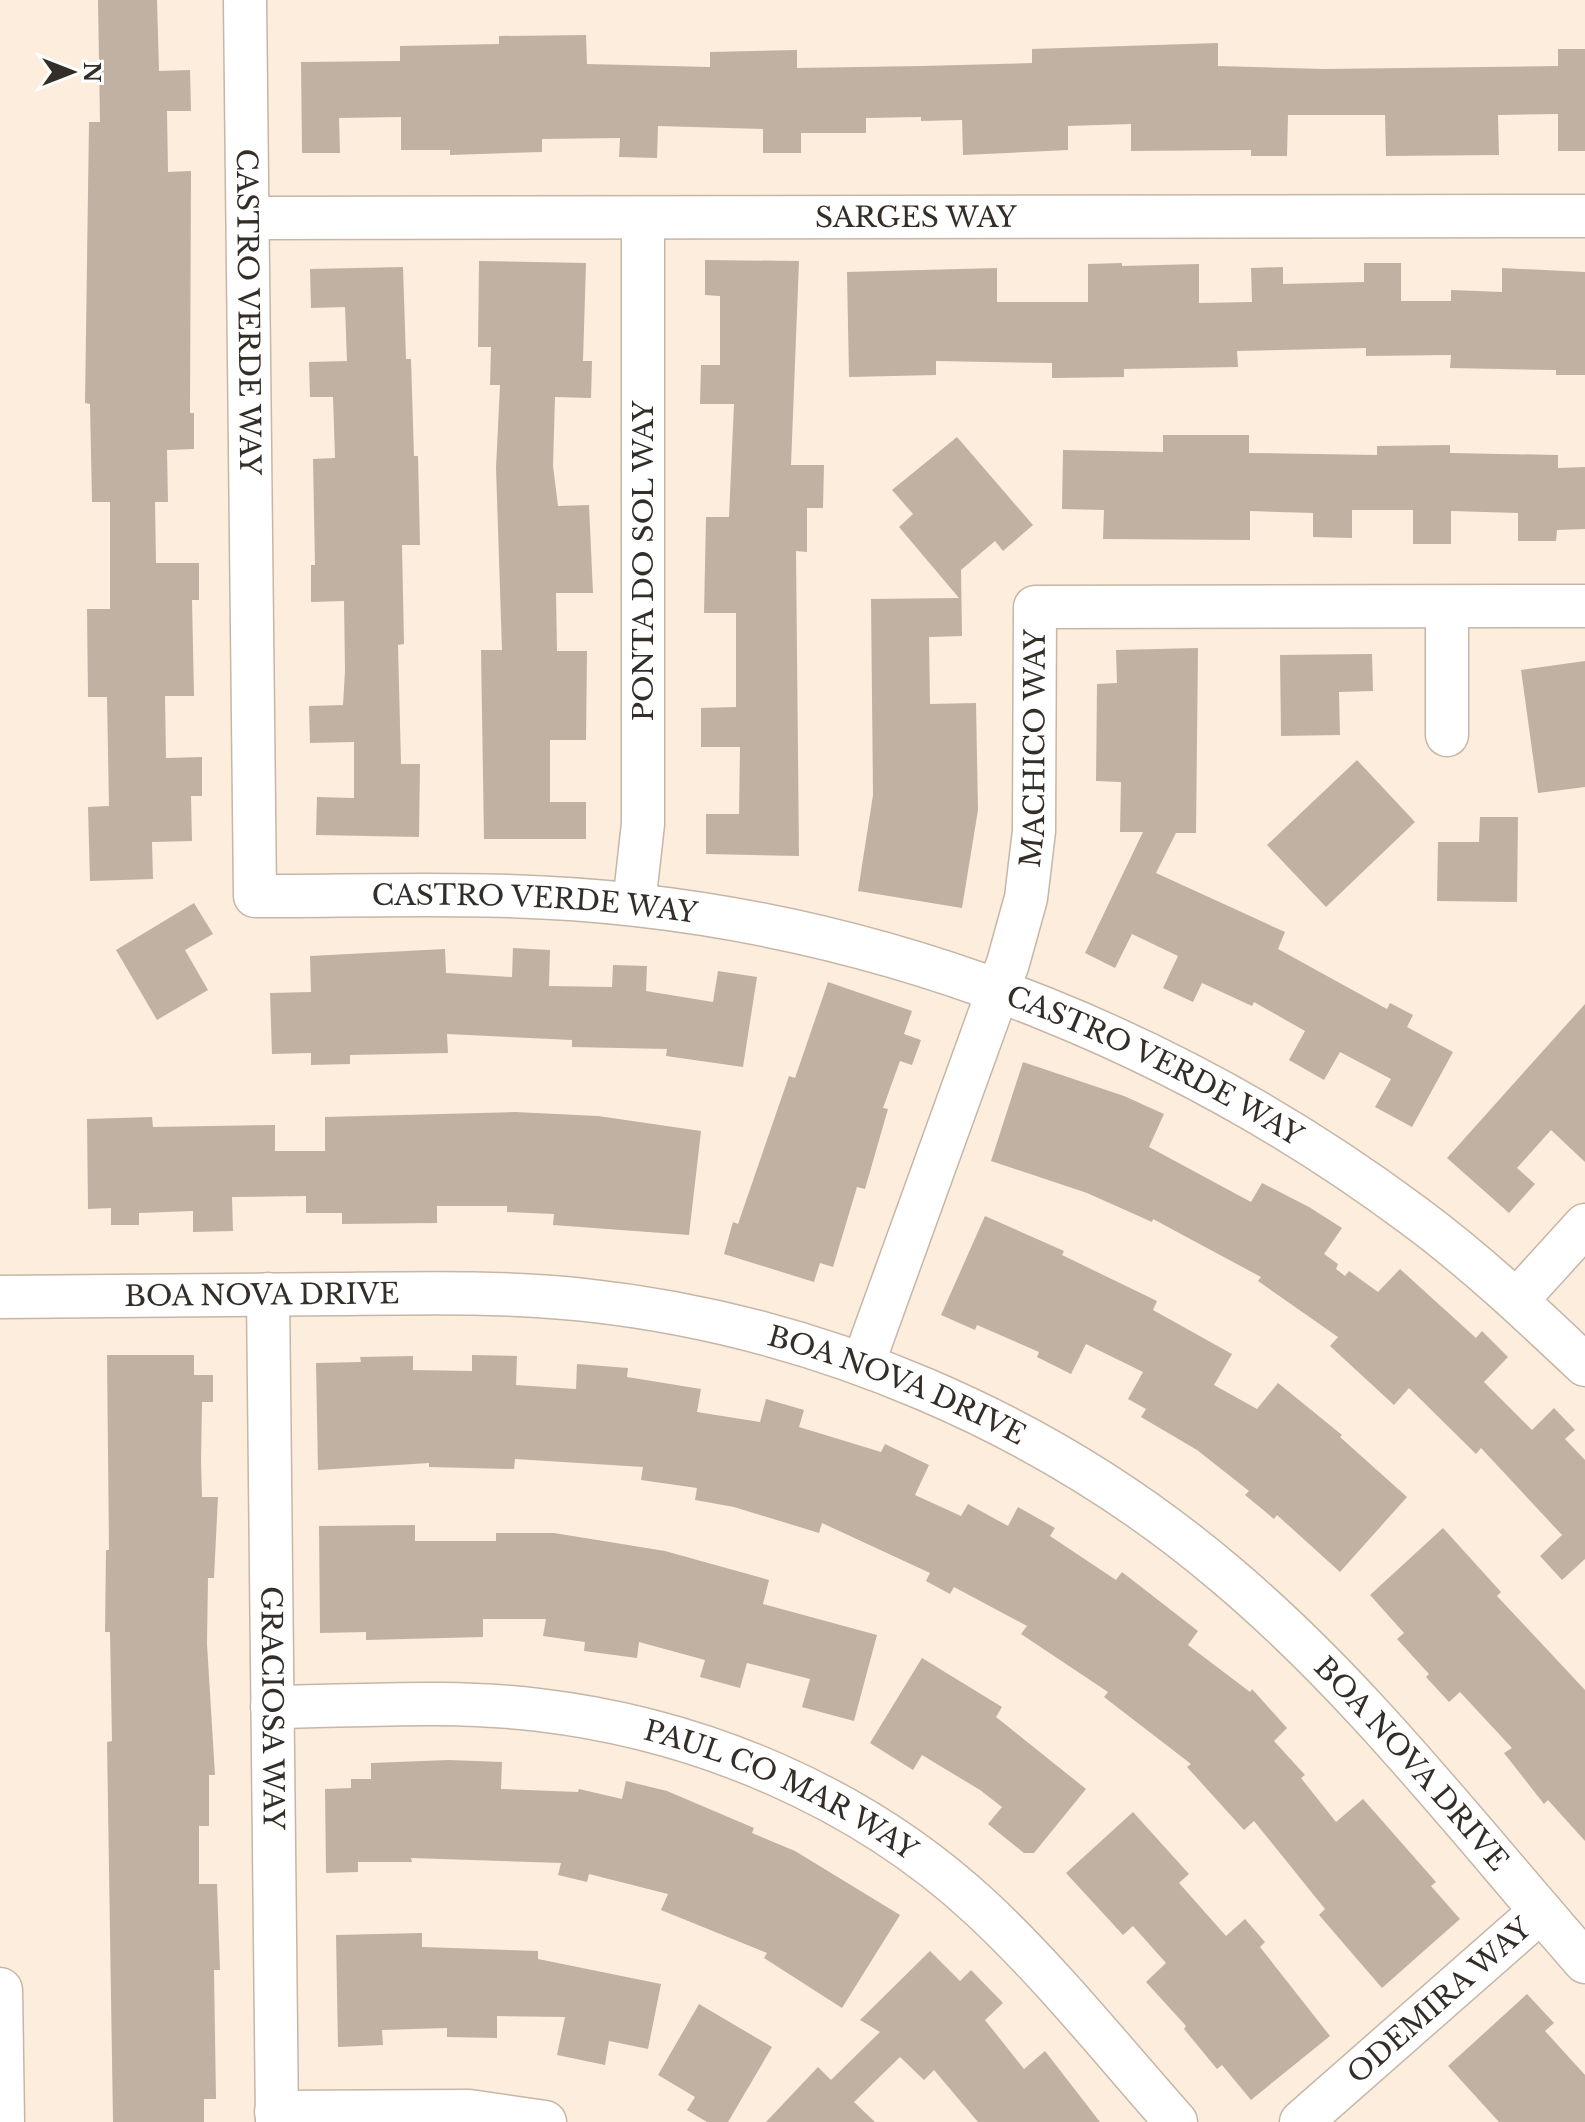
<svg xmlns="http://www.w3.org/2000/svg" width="1585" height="2122" font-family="'Libre Baskerville',serif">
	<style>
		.building { fill: #c1b1a2 }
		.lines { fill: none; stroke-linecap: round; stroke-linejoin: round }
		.minor-casing { stroke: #c6b6a7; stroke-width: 45 }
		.major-casing { stroke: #c6b6a7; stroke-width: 47 }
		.minor { stroke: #fff; stroke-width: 42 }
		.major { stroke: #fff; stroke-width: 44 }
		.labels { text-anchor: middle; stroke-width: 6; stroke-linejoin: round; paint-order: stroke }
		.street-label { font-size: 28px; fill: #342e28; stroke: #fff }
	</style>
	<rect width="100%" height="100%" fill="#fdeddc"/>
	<path class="building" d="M 98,0 L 157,0 L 159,71 L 190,70 L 191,111 L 167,111 L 168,172 L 191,171 L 190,413 L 194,413 L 194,449 L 167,450 L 168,502 L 155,502 L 156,563 L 199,563 L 199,600 L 192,600 L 194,696 L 165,696 L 166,758 L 202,757 L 202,796 L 191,796 L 192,841 L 152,842 L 153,879 L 90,881 L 88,807 L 109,806 L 107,697 L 88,697 L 87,609 L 110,609 L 110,502 L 92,502 L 90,404 L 85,403 L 89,122 L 100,122 Z
		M 586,35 L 587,64 L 710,67 L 710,52 L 797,50 L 797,68 L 921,66 L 1032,63 L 1032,49 L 1218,43 L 1218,66 L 1324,69 L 1558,66 L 1558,49 L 1585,49 L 1585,151 L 1558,151 L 1558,114 L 1498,115 L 1499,155 L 1386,156 L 1385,115 L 1288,115 L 1287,156 L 1251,156 L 1251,150 L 1131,151 L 1131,124 L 1068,126 L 1068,150 L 963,155 L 962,120 L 921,121 L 921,117 L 866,118 L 866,133 L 801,133 L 801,153 L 763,153 L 763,129 L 658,126 L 657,158 L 619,157 L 620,138 L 542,139 L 542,152 L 450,155 L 450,150 L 401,150 L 401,117 L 339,118 L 340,153 L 302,153 L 301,62 L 400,61 L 400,46 L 499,44 L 499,36 Z
		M 705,260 L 799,261 L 791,465 L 824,465 L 823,508 L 807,508 L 807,552 L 796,551 L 799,856 L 706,854 L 706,814 L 739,814 L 740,747 L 701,747 L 701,708 L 736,707 L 736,613 L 704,613 L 706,517 L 729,517 L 734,404 L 700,404 L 701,365 L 720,365 L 720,296 L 705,295 Z
		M 479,261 L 586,263 L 583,361 L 592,361 L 591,398 L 555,397 L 553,466 L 558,506 L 589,505 L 593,593 L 556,593 L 557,651 L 587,651 L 586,740 L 550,740 L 550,802 L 586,802 L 586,839 L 484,839 L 481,650 L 502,650 L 496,468 L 500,385 L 490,385 L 491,347 L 478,347 Z
		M 1122,263 L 1122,266 L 1199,264 L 1199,303 L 1252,302 L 1251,268 L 1283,267 L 1283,284 L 1364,282 L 1364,263 L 1401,263 L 1401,301 L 1451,301 L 1451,290 L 1502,292 L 1502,268 L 1585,272 L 1585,375 L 1556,375 L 1556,370 L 1450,368 L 1451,355 L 1366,356 L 1366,348 L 1237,351 L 1238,367 L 1124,369 L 1124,377 L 1052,378 L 1052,363 L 936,361 L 936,375 L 849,377 L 847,272 L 997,268 L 997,302 L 1088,302 L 1088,264 Z
		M 403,267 L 406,359 L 411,359 L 414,456 L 418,456 L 420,545 L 402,545 L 404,644 L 398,645 L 401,764 L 420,764 L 419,837 L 316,835 L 317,797 L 354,798 L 354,742 L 310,743 L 309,706 L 343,705 L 345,671 L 344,601 L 311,602 L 311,565 L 315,565 L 313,459 L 335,458 L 333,397 L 310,397 L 309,362 L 347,361 L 345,307 L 311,308 L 310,269 Z
		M 1163,435 L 1249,435 L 1249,453 L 1377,455 L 1377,446 L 1450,445 L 1450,453 L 1558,455 L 1558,468 L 1585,467 L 1585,529 L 1557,530 L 1556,541 L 1518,541 L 1518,513 L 1451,511 L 1451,544 L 1413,544 L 1413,510 L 1352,510 L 1352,538 L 1313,537 L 1313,513 L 1250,511 L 1250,540 L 1103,539 L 1104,510 L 1062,509 L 1063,450 L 1163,452 Z
		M 957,437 L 1033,525 L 1003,551 L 995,541 L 961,570 L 962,636 L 929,637 L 930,704 L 976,703 L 978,810 L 962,908 L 858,891 L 873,795 L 871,599 L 959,598 L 899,527 L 913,514 L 892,490 Z
		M 1198,648 L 1196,833 L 1176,833 L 1156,873 L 1285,932 L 1278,949 L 1387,1009 L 1390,1003 L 1413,1015 L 1407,1027 L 1453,1052 L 1412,1127 L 1375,1107 L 1391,1079 L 1340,1052 L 1324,1080 L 1289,1060 L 1305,1031 L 1254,1002 L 1252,1006 L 1202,983 L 1193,1002 L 1163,988 L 1178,956 L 1132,934 L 1115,968 L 1085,953 L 1143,832 L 1120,832 L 1121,782 L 1096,781 L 1097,684 L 1117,683 L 1116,650 Z
		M 1372,654 L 1373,691 L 1339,692 L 1340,735 L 1281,736 L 1280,655 Z
		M 1585,661 L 1585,787 L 1538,793 L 1521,670 Z
		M 1357,760 L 1415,822 L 1326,907 L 1267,845 Z
		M 1480,817 L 1518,817 L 1517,902 L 1437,901 L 1438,842 L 1479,842 Z
		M 194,903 L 213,934 L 185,950 L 208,990 L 157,1020 L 116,950 Z
		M 513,948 L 550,950 L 549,986 L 612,987 L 613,965 L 647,966 L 646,991 L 713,1002 L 718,971 L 757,977 L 743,1067 L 666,1056 L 667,1049 L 572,1047 L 572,1040 L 447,1034 L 448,1053 L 350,1055 L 350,1064 L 311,1065 L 311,1053 L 272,1054 L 270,993 L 311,992 L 310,956 L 445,949 L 446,973 L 512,977 Z
		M 828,982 L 912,1011 L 904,1034 L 921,1040 L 912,1065 L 900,1061 L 883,1108 L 888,1109 L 865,1189 L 857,1187 L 833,1267 L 820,1263 L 814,1282 L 724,1254 L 733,1222 L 738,1224 L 789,1076 L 795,1078 Z
		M 1585,1004 L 1585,1162 L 1551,1130 L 1517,1168 L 1535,1184 L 1509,1213 L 1447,1158 Z
		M 1023,1062 L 1124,1096 L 1164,1114 L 1149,1147 L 1251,1202 L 1262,1183 L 1309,1207 L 1342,1228 L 1324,1254 L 1338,1264 L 1336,1269 L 1345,1276 L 1349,1271 L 1378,1292 L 1400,1269 L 1476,1338 L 1482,1331 L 1508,1357 L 1484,1382 L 1532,1430 L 1554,1408 L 1575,1430 L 1565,1439 L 1585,1460 L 1585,1559 L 1562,1580 L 1540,1556 L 1562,1535 L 1481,1448 L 1476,1454 L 1409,1388 L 1394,1405 L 1330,1346 L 1338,1337 L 1258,1281 L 1261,1277 L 1153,1219 L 1152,1222 L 1087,1193 L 991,1161 Z
		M 515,1112 L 598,1116 L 701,1131 L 689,1235 L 553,1225 L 554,1214 L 507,1212 L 507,1206 L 437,1206 L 437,1223 L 342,1224 L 342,1213 L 306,1213 L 306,1196 L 232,1197 L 233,1231 L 193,1232 L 193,1211 L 139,1213 L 139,1225 L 111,1225 L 111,1208 L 88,1209 L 87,1119 L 152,1117 L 153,1127 L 275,1125 L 275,1151 L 325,1151 L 325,1117 Z
		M 985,1216 L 1064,1251 L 1062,1255 L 1157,1301 L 1153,1310 L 1232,1354 L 1214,1385 L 1257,1409 L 1278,1383 L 1342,1435 L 1340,1437 L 1407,1497 L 1340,1572 L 1277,1515 L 1274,1519 L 1245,1495 L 1249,1491 L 1197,1450 L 1141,1417 L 1146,1409 L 1128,1399 L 1143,1372 L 1086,1344 L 1071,1374 L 1037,1357 L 1039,1352 L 977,1325 L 975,1330 L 941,1315 Z
		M 107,1355 L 194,1355 L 194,1375 L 213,1375 L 213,1402 L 202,1402 L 201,1462 L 202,1497 L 218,1497 L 214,1578 L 208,1578 L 207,1644 L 215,1775 L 209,1775 L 209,1826 L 199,1826 L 199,1884 L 217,1884 L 220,1970 L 214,1970 L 216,2099 L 204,2099 L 204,2122 L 113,2122 L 107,1742 L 112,1741 L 110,1632 L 105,1632 L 106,1550 L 109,1550 Z
		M 472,1355 L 517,1356 L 516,1385 L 576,1389 L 577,1364 L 628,1368 L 627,1377 L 701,1389 L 697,1412 L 760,1422 L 766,1399 L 804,1410 L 799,1427 L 881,1452 L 885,1444 L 929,1465 L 915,1495 L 961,1516 L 968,1504 L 1008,1526 L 1018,1507 L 1055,1528 L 1050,1536 L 1116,1580 L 1122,1572 L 1198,1631 L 1188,1645 L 1250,1692 L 1252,1689 L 1287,1728 L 1274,1741 L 1305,1775 L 1301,1778 L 1336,1822 L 1363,1799 L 1436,1882 L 1431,1886 L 1460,1919 L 1382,1988 L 1319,1915 L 1325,1909 L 1254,1821 L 1244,1830 L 1187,1767 L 1191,1764 L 1104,1697 L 1108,1692 L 1021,1634 L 1027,1626 L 954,1587 L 950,1594 L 926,1581 L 930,1573 L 822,1523 L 819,1533 L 734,1507 L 695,1500 L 697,1488 L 641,1480 L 643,1467 L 515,1459 L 514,1469 L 429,1467 L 429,1463 L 318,1470 L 316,1363 L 361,1362 L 360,1357 L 413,1356 L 413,1370 L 472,1371 Z
		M 415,1525 L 415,1541 L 496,1541 L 496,1533 L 554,1533 L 665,1551 L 769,1580 L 763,1604 L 877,1635 L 854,1721 L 802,1707 L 810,1679 L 747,1663 L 740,1688 L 700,1677 L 705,1660 L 639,1642 L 637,1658 L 584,1651 L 585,1642 L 543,1636 L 546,1619 L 483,1619 L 483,1637 L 366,1640 L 366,1632 L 320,1633 L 319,1526 Z
		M 1443,1528 L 1501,1592 L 1497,1596 L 1585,1690 L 1585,1841 L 1548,1800 L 1544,1804 L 1504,1753 L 1512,1748 L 1460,1692 L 1449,1702 L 1426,1677 L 1429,1674 L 1397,1639 L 1404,1633 L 1370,1595 Z
		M 922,1658 L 1002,1707 L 996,1717 L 1086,1789 L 1034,1853 L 1024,1853 L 988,1824 L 1002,1807 L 980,1790 L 922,1755 L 913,1770 L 870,1743 Z
		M 449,1760 L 502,1762 L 501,1789 L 578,1792 L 579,1789 L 622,1799 L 626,1781 L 667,1791 L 754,1828 L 752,1833 L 795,1851 L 900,1915 L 842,2008 L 764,1958 L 767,1953 L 661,1910 L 668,1894 L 589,1874 L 587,1882 L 558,1875 L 561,1863 L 411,1858 L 412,1862 L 358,1862 L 358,1872 L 326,1873 L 325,1789 L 351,1788 L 351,1779 L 371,1779 L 371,1763 Z
		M 1133,1812 L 1189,1874 L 1179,1883 L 1226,1936 L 1245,1919 L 1265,1942 L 1260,1947 L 1330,2036 L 1251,2100 L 1222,2065 L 1217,2069 L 1184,2029 L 1186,2026 L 1146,1982 L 1166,1963 L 1133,1926 L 1123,1935 L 1066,1873 Z
		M 422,1933 L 422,1947 L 538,1951 L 538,1959 L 661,1984 L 648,2049 L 609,2041 L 605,2065 L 557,2055 L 565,2017 L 497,2016 L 497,2038 L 447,2037 L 447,2028 L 382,2030 L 383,2045 L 338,2047 L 336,1935 Z
		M 930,1951 L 960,1981 L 971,1970 L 1003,2003 L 985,2020 L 1024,2069 L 1045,2051 L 1100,2122 L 978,2122 L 934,2070 L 924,2080 L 900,2057 L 854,2102 L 875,2122 L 766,2122 L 818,2067 L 831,2080 L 880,2032 L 860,2020 Z
		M 1527,1994 L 1554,2023 L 1545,2031 L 1585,2075 L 1585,2122 L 1499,2122 L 1448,2066 Z
		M 699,2004 L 772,2047 L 728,2122 L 707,2122 L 687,2110 L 695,2097 L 658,2075 Z"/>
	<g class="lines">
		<g class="minor-casing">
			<g id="minor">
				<path id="s1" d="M 245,0 L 255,896 C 382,896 509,890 635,905 C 916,936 1188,1047 1414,1216 C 1475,1261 1530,1313 1585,1365"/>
				<path id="s2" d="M 248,218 L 1585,216"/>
				<path d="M 1447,607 L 1447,735"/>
				<path d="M 634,904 L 643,824 L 643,218"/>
				<path id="s3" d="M 268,1294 L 277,2122"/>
				<path id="s4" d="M 0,1297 C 113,1296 226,1295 339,1294 C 421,1293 504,1291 585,1300 C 817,1325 1046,1422 1224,1573 C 1359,1686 1469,1830 1585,1962"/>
				<path d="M 1517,1300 L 1585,1225"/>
				<path id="s5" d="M 863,1364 L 1008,963 L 1026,898 L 1034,831 L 1035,607 L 1585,606"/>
				<path id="s6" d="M 272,1707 C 360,1706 451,1699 539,1710 C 700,1729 860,1796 980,1907 C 1051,1973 1112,2050 1176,2122"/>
				<path d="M 276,2112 L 469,2111 L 545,2122"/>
				<path id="s7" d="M 1301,2122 L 1541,1911"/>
			</g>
		</g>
		<g class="major-casing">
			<path id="major" d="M 0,1990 L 2,2122"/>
		</g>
		<use href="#minor" class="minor"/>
		<use href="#major" class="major"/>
	</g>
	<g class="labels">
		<g class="street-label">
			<text dy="10" stroke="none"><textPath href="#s2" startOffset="668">SARGES WAY</textPath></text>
			<text dy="10" stroke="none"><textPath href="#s1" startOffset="312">CASTRO VERDE WAY</textPath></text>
			<text transform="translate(643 561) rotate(-90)" y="10">PONTA DO SOL WAY</text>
			<text dy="10" stroke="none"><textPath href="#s5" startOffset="644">MACHICO WAY</textPath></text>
			<text dy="10" stroke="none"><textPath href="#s1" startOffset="1176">CASTRO VERDE WAY</textPath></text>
			<text dy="10" stroke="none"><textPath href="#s1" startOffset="1824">CASTRO VERDE WAY</textPath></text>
			<text dy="10" stroke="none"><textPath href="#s4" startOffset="262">BOA NOVA DRIVE</textPath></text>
			<text dy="10" stroke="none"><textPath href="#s4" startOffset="910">BOA NOVA DRIVE</textPath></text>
			<text dy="10" stroke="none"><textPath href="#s3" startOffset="414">GRACIOSA WAY</textPath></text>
			<text dy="10" stroke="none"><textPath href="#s4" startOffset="1558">BOA NOVA DRIVE</textPath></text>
			<text dy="10" stroke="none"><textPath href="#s6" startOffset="524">PAUL CO MAR WAY</textPath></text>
			<text dy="10" stroke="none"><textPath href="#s7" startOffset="184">ODEMIRA WAY</textPath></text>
		</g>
	</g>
	<g transform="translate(72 72) rotate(90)" stroke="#ffffff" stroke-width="6" paint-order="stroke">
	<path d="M0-6L14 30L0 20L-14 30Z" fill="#342e28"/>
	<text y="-12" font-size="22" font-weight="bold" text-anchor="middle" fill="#342e28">N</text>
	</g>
</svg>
